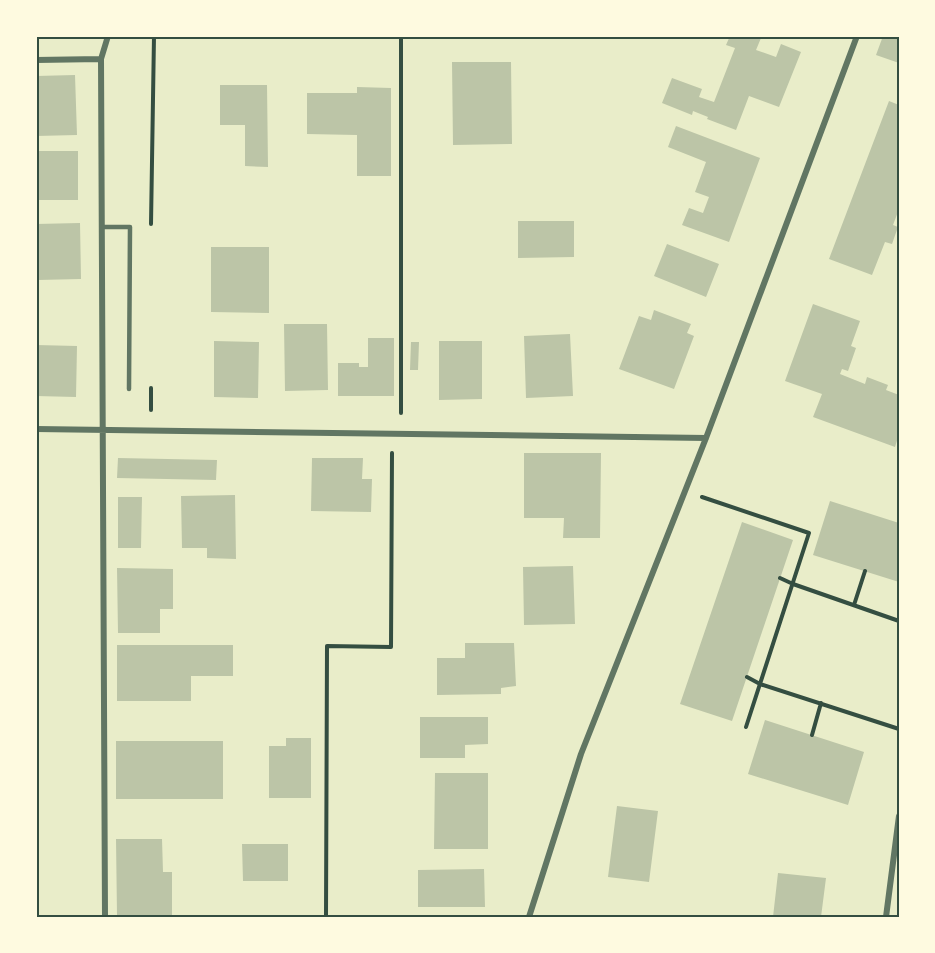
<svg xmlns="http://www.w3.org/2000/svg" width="935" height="953" font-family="Cabin,sans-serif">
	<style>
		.building { fill: #bcc5a7 }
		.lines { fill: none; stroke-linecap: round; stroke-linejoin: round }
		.path { stroke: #344e41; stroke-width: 4 }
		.service { stroke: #617663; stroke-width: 4.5 }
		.minor { stroke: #617663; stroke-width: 6 }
		.neatline { fill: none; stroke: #344e41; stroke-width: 2 }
	</style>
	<rect width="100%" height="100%" fill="#e9edc9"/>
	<path class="building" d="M 730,36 L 756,36 L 761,38 L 756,50 L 776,57 L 781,44 L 801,52 L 779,107 L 749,96 L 736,130 L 707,119 L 708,117 L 693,111 L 692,115 L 662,103 L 672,78 L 702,89 L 699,97 L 714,102 L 735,48 L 726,45 Z
		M 883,36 L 899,36 L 899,63 L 876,55 Z
		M 452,62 L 511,62 L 512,144 L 453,145 Z
		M 75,75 L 77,135 L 36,136 L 36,122 L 38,122 L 36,76 Z
		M 220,85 L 267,85 L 268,167 L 245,166 L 245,125 L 220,125 Z
		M 357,87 L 391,88 L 391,176 L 357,176 L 357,135 L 307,134 L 307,93 L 357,93 Z
		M 889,101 L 899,105 L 899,209 L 893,225 L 898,227 L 892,244 L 885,242 L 872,275 L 829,259 Z
		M 676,126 L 760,158 L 729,242 L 682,225 L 689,208 L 703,213 L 709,197 L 695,192 L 706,162 L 668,147 Z
		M 36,151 L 78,151 L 78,200 L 37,200 Z
		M 518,221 L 574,221 L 574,257 L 518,258 Z
		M 80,223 L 81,279 L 38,280 L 38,263 L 36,264 L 36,224 Z
		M 667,244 L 719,264 L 706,297 L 654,276 Z
		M 211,247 L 269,247 L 269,313 L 211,312 Z
		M 813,304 L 860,321 L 851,346 L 856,348 L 848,371 L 842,369 L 840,374 L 865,384 L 867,377 L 888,385 L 886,390 L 899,395 L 899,434 L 895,447 L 813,417 L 822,394 L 785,381 Z
		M 654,310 L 691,324 L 687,333 L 694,336 L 674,389 L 619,369 L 639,316 L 651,320 Z
		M 284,324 L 327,324 L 328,390 L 285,391 Z
		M 570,334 L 573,396 L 526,398 L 524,336 Z
		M 368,338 L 394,338 L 394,396 L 338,396 L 338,363 L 359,363 L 359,367 L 368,367 Z
		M 214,341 L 259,342 L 258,398 L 214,397 Z
		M 439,341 L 482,341 L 482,399 L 439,400 Z
		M 411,342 L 419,342 L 418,370 L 410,370 Z
		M 36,345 L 77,346 L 76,397 L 36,396 Z
		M 524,453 L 601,453 L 600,538 L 563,538 L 564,518 L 524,518 Z
		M 118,458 L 217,460 L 216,480 L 117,478 Z
		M 312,458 L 363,458 L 362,479 L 372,479 L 371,512 L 311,511 Z
		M 235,495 L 236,559 L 207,558 L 207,548 L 182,548 L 181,496 Z
		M 118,497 L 142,497 L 141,548 L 118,548 Z
		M 830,501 L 899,523 L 899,582 L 813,555 Z
		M 742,522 L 793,540 L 732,721 L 680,704 Z
		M 573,566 L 575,624 L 524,625 L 523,567 Z
		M 117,568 L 173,569 L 173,609 L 160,609 L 160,633 L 118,633 Z
		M 465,643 L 514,643 L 516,686 L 501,688 L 501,694 L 437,695 L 437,658 L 465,658 Z
		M 117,645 L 233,645 L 233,676 L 191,676 L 191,701 L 117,701 Z
		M 420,717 L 488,717 L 488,744 L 465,745 L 465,758 L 420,758 Z
		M 765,720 L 864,752 L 848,805 L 748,774 Z
		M 286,738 L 311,738 L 311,798 L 269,798 L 269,746 L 286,746 Z
		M 116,741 L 223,741 L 223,799 L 116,799 Z
		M 435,773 L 488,773 L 488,849 L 434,849 Z
		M 617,806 L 658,811 L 649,882 L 608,877 Z
		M 116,839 L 162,839 L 163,872 L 172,872 L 172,915 L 117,915 Z
		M 242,844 L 288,844 L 288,881 L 243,881 Z
		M 484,869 L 485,907 L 418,907 L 418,870 Z
		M 778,873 L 826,878 L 821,917 L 773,917 Z"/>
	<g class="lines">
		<path class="path" d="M 151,224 L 154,36
			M 151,388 L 151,410
			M 401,413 L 401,36
			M 702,497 L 809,533 L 746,727
			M 780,578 L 793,584 L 899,621
			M 854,605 L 865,571
			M 747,677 L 760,684 L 899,729
			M 812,735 L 821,703
			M 326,917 L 327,646 L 391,647 L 392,453"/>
		<path class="service" d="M 102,227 L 130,227 L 129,389"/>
		<path class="minor" d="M 36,60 L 101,59
			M 36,429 L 706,438
			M 105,917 L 101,59 L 108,36
			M 529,917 L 581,754 L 706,438 L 857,36
			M 886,917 L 899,816"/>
	</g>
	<rect width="935" height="953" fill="none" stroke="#fefae0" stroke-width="75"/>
	<rect x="38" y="38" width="860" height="878" class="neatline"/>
</svg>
